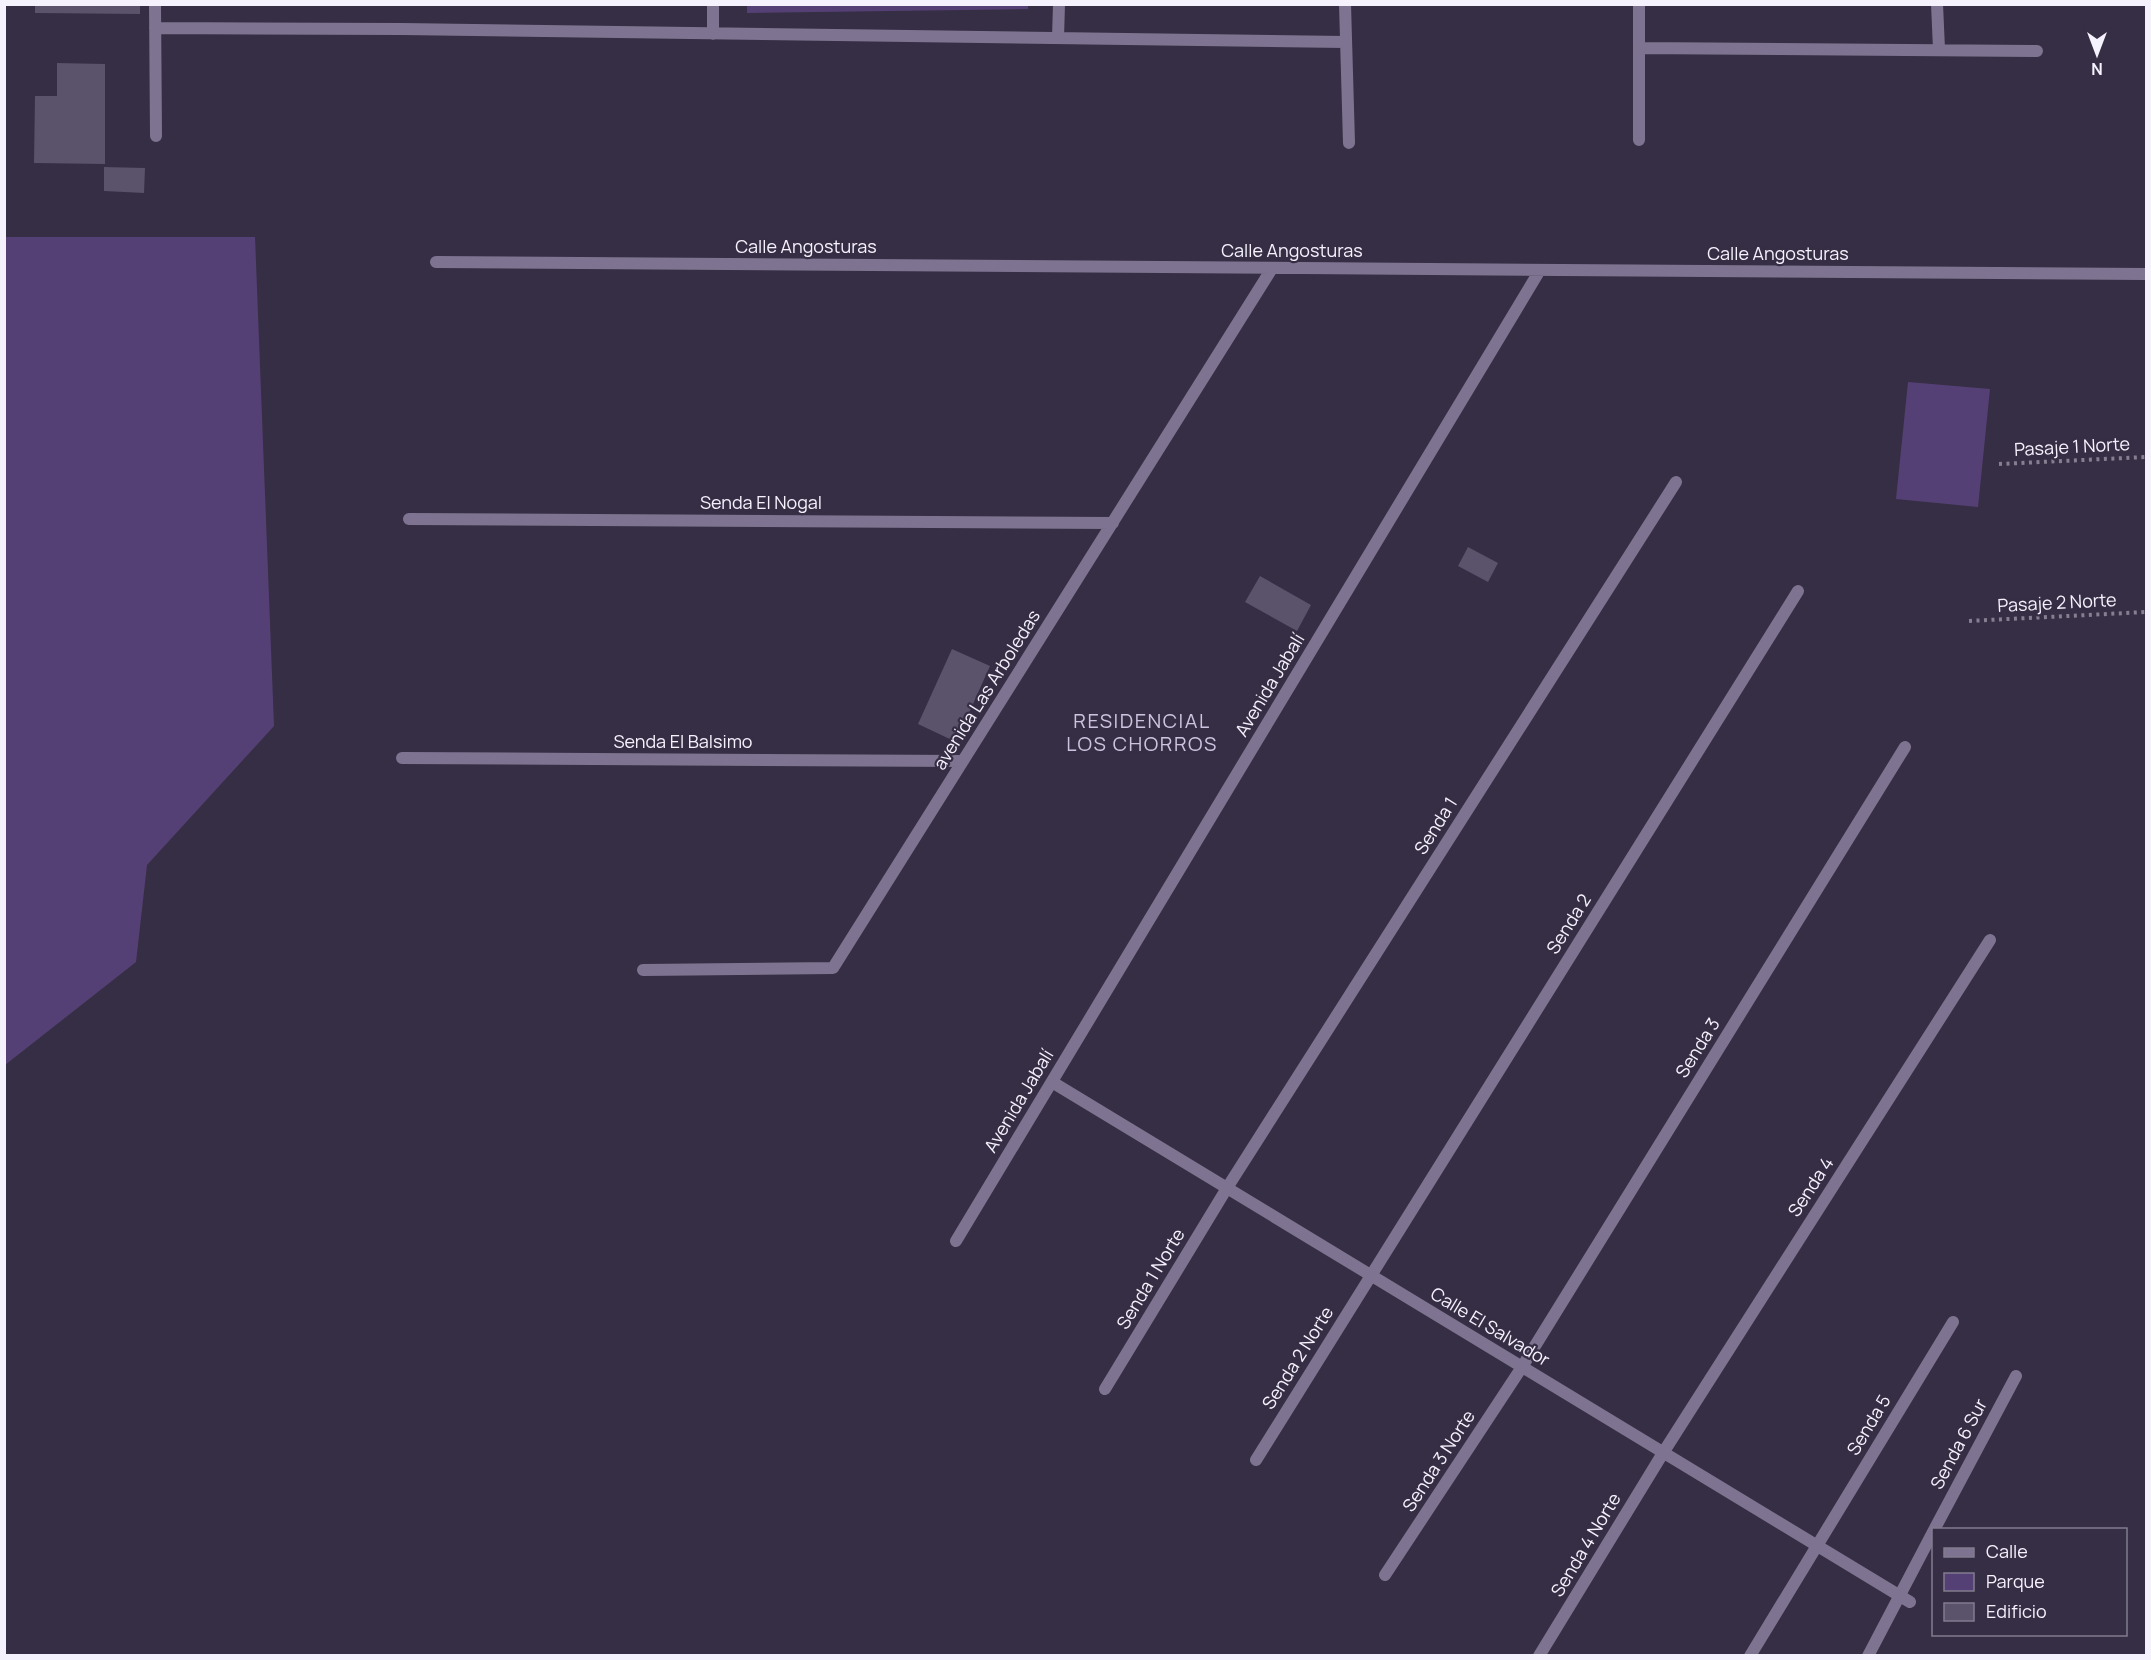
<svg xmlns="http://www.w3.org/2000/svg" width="2151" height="1660" font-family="Manrope,sans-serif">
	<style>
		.green { fill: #554075 }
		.building { fill: #5b526b }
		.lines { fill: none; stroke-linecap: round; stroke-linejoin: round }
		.path { stroke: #867f91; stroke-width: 4; stroke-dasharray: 3 4.5; stroke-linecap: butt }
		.minor { stroke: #7e7491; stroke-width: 12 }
		.labels { text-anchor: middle; stroke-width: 4.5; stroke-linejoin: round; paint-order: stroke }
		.street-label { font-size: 18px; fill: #f5f1fd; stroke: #362e44 }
		.neighbourhood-label { font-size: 20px; letter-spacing: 1.5px; fill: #cdc3e0; stroke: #362e44 }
	</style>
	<rect width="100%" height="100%" fill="#362e44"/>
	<path class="green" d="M 1028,4 L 1028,9 L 747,13 L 747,4 Z
		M 5,237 L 255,237 L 274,726 L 147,865 L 136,962 L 5,1065 Z
		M 1908,382 L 1990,389 L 1978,507 L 1896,499 Z"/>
	<path class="building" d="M 35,4 L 140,4 L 140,14 L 35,13 Z
		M 57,63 L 105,64 L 105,164 L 34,163 L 35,96 L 57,96 Z
		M 104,167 L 145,168 L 144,193 L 104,191 Z
		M 1468,547 L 1498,563 L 1488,582 L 1458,566 Z
		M 1260,576 L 1311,605 L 1297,631 L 1245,602 Z
		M 952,649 L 990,666 L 956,742 L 918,724 Z"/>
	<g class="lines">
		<path class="path" d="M 1999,464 L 2146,457
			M 1969,621 L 2146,612"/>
		<path class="minor" d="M 155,4 L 156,136
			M 713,4 L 713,34
			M 1345,4 L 1349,143
			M 1937,4 L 1939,49
			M 155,28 L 402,29 L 1345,42
			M 1058,38 L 1059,4
			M 1639,48 L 2037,51
			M 1639,140 L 1639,4
			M 436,262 L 2146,274
			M 409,519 L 1113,523
			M 402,758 L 963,761
			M 643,970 L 833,968 L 1271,270
			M 1052,1082 L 1910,1602
			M 956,1241 L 1540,270
			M 1105,1389 L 1227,1188 L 1676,482
			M 1256,1460 L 1798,591
			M 1934,1530 L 2016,1376
			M 1385,1575 L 1522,1367 L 1905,747
			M 1539,1656 L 1663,1453 L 1990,940
			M 1750,1656 L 1953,1322
			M 1868,1656 L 1934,1530"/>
	</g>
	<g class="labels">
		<g class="street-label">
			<text x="806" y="253">Calle Angosturas</text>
			<text x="1292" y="257">Calle Angosturas</text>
			<text x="1778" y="260">Calle Angosturas</text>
			<text transform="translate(2072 447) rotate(-3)" y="6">Pasaje 1 Norte</text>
			<text x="761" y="509">Senda El Nogal</text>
			<text transform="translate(2057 603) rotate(-3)" y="6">Pasaje 2 Norte</text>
			<text transform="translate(1270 685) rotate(-59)" y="6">Avenida Jabalí</text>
			<text transform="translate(987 690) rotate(-58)" y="6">avenida Las Arboledas</text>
			<text x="683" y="748">Senda El Balsimo</text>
			<text transform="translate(1436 826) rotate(-58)" y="6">Senda 1</text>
			<text transform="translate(1569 924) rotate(-58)" y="6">Senda 2</text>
			<text transform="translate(1698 1048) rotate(-58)" y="6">Senda 3</text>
			<text transform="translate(1019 1101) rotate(-59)" y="6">Avenida Jabalí</text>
			<text transform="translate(1811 1187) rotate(-57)" y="6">Senda 4</text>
			<text transform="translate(1151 1279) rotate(-59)" y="6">Senda 1 Norte</text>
			<text transform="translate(1490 1327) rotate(31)" y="6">Calle El Salvador</text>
			<text transform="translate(1298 1358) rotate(-58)" y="6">Senda 2 Norte</text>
			<text transform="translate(1869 1425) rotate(-59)" y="6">Senda 5</text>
			<text transform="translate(1959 1444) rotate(-62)" y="6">Senda 6 Sur</text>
			<text transform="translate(1439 1461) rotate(-57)" y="6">Senda 3 Norte</text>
			<text transform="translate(1586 1545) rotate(-59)" y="6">Senda 4 Norte</text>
		</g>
		<g class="neighbourhood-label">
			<text x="1142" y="728">RESIDENCIAL<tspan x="1142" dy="23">LOS CHORROS</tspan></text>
		</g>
	</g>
	<rect width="2151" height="1660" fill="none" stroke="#f5f1fd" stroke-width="12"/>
	<rect x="1932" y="1528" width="195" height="108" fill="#362e44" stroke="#827c8e" stroke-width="1.5"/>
	<rect x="1944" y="1548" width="30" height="9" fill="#7e7491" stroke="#827c8e" stroke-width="1.5"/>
	<text x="1986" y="1558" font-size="18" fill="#f5f1fd">Calle</text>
	<rect x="1944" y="1573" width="30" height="18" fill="#554075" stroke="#827c8e" stroke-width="1.5"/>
	<text x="1986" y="1588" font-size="18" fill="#f5f1fd">Parque</text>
	<rect x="1944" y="1603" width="30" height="18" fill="#5b526b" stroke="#827c8e" stroke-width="1.5"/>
	<text x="1986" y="1618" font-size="18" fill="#f5f1fd">Edificio</text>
	<g transform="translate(2097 54) rotate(180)" stroke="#362e44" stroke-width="4.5" paint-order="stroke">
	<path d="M0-4.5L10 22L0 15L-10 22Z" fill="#f5f1fd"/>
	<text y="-9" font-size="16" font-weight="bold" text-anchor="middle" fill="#f5f1fd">N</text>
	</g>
</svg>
